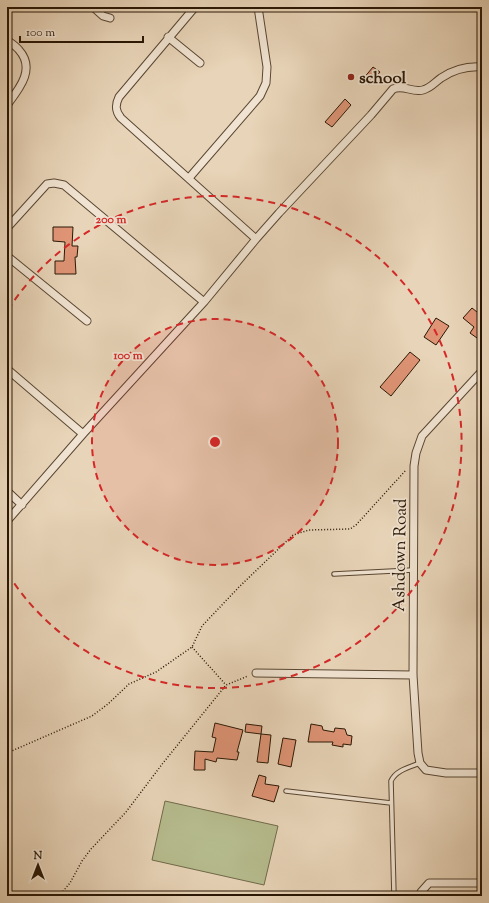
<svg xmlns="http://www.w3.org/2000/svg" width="489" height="903" font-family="'Sorts Mill Goudy',serif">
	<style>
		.green { fill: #b6bc8e; stroke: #706a4a }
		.building { fill: #df9475; stroke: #291705 }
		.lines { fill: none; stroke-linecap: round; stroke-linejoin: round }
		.lane-casing { stroke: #594632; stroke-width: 5.5 }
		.street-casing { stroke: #594632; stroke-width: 9 }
		.path { stroke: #291705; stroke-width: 1.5; stroke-dasharray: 1 2; stroke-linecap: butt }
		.lane { stroke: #f0e3d1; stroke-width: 3.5 }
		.street { stroke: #f0e3d1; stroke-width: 7 }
		.ring { fill: none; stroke: #d62828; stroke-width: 2; stroke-dasharray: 7 5 }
		.poi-dot { fill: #8f2418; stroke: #f0e3d1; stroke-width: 1.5 }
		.labels { text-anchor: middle; stroke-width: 3.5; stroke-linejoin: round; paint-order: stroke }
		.poi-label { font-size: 17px; font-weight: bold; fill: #291705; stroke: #f0e3d1; text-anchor: start }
		.street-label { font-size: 17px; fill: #291705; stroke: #f0e3d1 }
		.centre { fill: #d62828; stroke: #f0e3d1; stroke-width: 2 }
		.ring-label { font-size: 12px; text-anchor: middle; font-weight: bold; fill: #d62828; stroke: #f0e3d1; stroke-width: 3.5; stroke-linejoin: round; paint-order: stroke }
	</style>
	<rect width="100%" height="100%" fill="#e8d4b8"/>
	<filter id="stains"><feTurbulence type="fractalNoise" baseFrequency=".005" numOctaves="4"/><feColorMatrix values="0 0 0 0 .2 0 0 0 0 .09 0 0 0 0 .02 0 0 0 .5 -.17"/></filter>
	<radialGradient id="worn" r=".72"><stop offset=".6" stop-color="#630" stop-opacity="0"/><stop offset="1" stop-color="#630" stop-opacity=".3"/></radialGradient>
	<path class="green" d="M 165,801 L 278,826 L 264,885 L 152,860 Z"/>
	<path class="building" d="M 373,67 L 380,72 L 369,85 L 363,79 Z
		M 345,99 L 351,105 L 332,127 L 325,122 Z
		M 53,227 L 73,227 L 72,246 L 78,246 L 77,257 L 75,257 L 76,274 L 55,274 L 55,261 L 64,261 L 65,242 L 53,241 Z
		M 472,308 L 482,316 L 482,332 L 477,338 L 470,333 L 474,327 L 463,318 Z
		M 436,318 L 449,326 L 436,345 L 424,337 Z
		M 410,352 L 420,360 L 391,396 L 380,387 Z
		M 215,723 L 243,730 L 237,752 L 239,752 L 237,760 L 217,758 L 216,762 L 205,759 L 205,770 L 194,770 L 195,751 L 213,752 L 216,738 L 212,737 Z
		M 246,724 L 262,726 L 261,734 L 245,732 Z
		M 311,724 L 322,726 L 323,730 L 334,732 L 335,728 L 345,729 L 347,735 L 352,736 L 351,745 L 343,744 L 343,747 L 332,745 L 333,742 L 308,742 Z
		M 261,734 L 271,735 L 268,763 L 257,762 Z
		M 283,738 L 296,740 L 291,767 L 278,764 Z
		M 259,775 L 266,777 L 265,784 L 279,786 L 274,802 L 252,796 Z"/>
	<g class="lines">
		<g class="lane-casing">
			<path id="lane" d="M 334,574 L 413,570
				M 286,791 L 391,803
				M 394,896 L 391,781 C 396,770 410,767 420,763"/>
		</g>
		<g class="street-casing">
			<path id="street" d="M 93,7 L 103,16 L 110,18
				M 195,7 L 119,97 C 115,105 115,111 121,118 L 256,239
				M 168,37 L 200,63
				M 7,40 C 11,43 16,46 19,50 C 36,69 19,89 7,105
				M 189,178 L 260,96 L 266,83 L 267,67 L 258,7
				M 7,228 L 47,184 L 54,183 L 64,185 L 204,302
				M 7,256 L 87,321
				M 7,369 L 83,434
				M 482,371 L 422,436 L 416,453 L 414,466 L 413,675 L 418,753 L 420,763 L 426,770 L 446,773 L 482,773
				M 7,491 L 22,505
				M 7,521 L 83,434 L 204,302 L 256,239 L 279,213 L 371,115 L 393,89 C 403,84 412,93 423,90 C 431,88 434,83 441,78 C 453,70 468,66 482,67
				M 256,673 L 413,675
				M 421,896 L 421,892 L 429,883 L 482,883"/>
		</g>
		<path class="path" d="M 192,647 L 226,685
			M 7,753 L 92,716 L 108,704 L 129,684 L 156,672 L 192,647 L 202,626 L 239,587 L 293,535 L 309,530 L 350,529 L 356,525 L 406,470
			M 59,896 L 70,883 L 82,861 L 91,849 L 126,812 L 163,763 L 226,685 L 248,676"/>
		<use href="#lane" class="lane"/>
		<use href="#street" class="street"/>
	</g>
	<circle cx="215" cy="442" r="123" fill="#d62828" fill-opacity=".12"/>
	<g class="ring">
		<circle cx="215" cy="442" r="123"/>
		<path d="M8 310A246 246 0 1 1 8 574"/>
	</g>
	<circle class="poi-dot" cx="351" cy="77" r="4"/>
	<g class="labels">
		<g class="poi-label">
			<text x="359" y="83">school</text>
		</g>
		<g class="street-label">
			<text transform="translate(399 555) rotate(-89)" y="6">Ashdown Road</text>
		</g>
	</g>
	<circle cx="215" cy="442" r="6" class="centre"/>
	<g class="ring-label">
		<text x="111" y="223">200 m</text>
		<text x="128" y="359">100 m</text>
	</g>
	<rect width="489" height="903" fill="none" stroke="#e8d4b8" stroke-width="24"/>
	<rect x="8" y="8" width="473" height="887" fill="none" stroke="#291705" stroke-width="2"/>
	<rect x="12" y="12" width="465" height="879" fill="none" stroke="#291705"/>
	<g transform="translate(38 865)" stroke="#f0e3d1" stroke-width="3" paint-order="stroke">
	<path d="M0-3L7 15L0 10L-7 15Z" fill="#291705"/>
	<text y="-6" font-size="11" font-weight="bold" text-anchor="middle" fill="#291705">N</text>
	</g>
	<path d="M20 36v6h123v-6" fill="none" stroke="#291705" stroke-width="2"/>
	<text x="26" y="36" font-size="12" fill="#291705" stroke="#f0e3d1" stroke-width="3" paint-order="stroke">100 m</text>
	<rect width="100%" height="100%" filter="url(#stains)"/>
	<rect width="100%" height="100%" fill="url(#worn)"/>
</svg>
